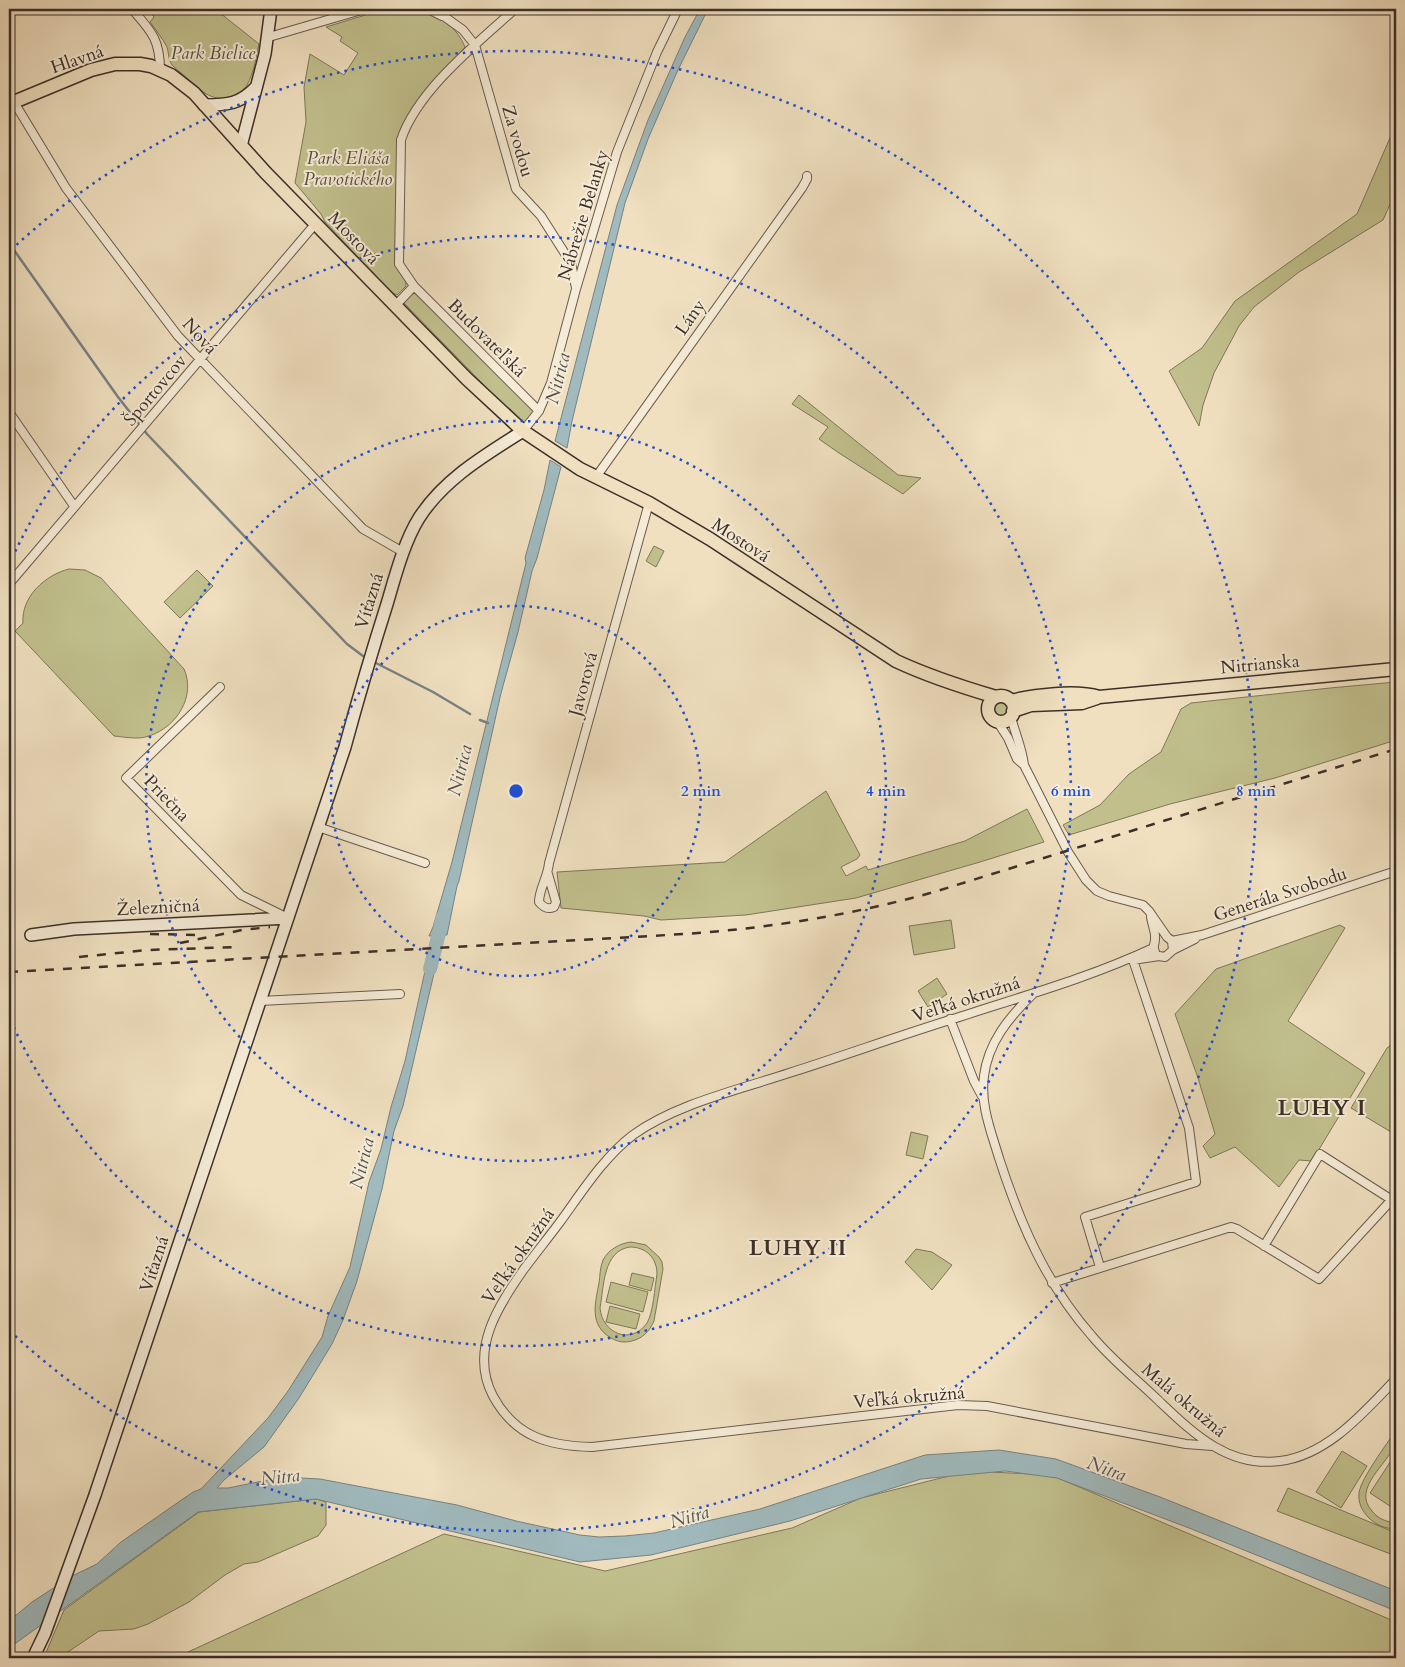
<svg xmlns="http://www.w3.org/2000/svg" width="1405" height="1667" font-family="Cardo,serif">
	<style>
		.green { fill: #c1c08d; stroke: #7e785a; fill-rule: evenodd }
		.water { fill: #a0babe; stroke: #788282 }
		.pier { fill: #f0e0c0 }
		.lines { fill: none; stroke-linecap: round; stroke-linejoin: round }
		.stream { stroke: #788282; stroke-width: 2.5 }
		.river { stroke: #a0babe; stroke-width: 14 }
		.street-casing { stroke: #695b4e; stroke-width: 10 }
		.secondary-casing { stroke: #3c2f28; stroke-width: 14 }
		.primary-casing { stroke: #3c2f28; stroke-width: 15 }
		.street { stroke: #f5ebd6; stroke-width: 8 }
		.secondary { stroke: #f5ebd6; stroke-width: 11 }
		.primary { stroke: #f0e0c0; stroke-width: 12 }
		.rail { stroke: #3c2f28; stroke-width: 2.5; stroke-dasharray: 9 9; stroke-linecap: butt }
		.ring { fill: none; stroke: #1d4ed8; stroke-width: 2.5; stroke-dasharray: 2.5 5 }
		.labels { text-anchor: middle; stroke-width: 4; stroke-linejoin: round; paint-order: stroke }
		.park-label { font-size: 18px; font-style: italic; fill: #574c3c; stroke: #f5ebd6 }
		.street-label { font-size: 18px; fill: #3c2f28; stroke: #f5ebd6 }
		.water-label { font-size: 19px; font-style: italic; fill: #55524e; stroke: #f5ebd6 }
		.district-label { font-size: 22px; font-weight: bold; letter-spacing: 1px; fill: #3c2f28; stroke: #f5ebd6 }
		.centre { fill: #1d4ed8; stroke: #f5ebd6; stroke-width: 2.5 }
		.ring-label { font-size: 15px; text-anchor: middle; font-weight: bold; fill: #1d4ed8; stroke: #f5ebd6; stroke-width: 4; stroke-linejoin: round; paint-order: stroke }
	</style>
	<rect width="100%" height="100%" fill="#f0e0c0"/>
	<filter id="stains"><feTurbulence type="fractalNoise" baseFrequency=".004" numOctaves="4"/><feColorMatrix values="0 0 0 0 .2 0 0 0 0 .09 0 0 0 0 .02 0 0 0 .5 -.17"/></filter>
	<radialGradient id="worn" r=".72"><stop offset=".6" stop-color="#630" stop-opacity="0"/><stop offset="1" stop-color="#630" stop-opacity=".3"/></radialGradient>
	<path class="green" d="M 147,9 L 215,9 L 259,44 C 256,57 254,73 247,85 C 244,90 238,94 232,96 C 213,103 203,92 189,80 C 184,75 177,70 172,65 C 168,59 169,54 167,47 C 162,38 156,30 150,22 L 154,17 Z
		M 385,9 C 396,9 411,6 421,9 C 440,14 458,29 465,47 L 423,96 L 407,118 L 397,139 L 395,264 L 405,275 L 406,286 L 397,295 L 391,292 L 325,222 L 321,214 L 295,183 L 306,122 L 304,87 L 310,54 L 344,75 L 358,53 L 340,41 L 342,37 L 326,27 Z
		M 1396,124 L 1396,191 L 1383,220 L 1299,272 L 1254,307 L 1239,326 L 1214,373 L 1203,405 L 1199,426 L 1169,371 L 1202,348 L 1235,301 L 1357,214 Z
		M 414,290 L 534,411 L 523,425 L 403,302 Z
		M 799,395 L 898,475 L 921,478 L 903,494 L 839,453 L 819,439 L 828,427 L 792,404 Z
		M 654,546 L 664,551 L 656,567 L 646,561 Z
		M 69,569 L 85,570 L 101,578 L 184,669 C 196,696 177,727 149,736 C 138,740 125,737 114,736 L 15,631 L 23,623 C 21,597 45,575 69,569 Z
		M 197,570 L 213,586 L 180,618 L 164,602 Z
		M 1396,682 L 1396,740 L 1275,778 L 1170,804 L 1069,835 L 1063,825 L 1100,805 L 1129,774 L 1161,752 L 1181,709 L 1191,703 L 1330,688 Z
		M992 709a9 9 0 1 1 18 0a9 9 0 1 1-18 0Z
		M 826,791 L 860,855 L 857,859 L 841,867 L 846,876 L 866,866 L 868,870 L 965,841 L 1027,809 L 1044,842 L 980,862 L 856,898 L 746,915 L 661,920 L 644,916 L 561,908 L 557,872 L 725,862 Z
		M 951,920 L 955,948 L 914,955 L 909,926 Z
		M 1340,925 L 1345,928 L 1288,1021 L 1365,1073 L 1312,1161 L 1299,1160 L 1279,1187 L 1235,1147 L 1210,1158 L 1203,1146 L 1215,1134 L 1198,1078 L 1175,1014 L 1216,969 Z
		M 937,978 L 947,994 L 928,1007 L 918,991 Z
		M 1396,1041 L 1396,1135 L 1351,1108 L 1387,1048 Z
		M 911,1132 L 928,1136 L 923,1159 L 906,1155 Z
		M 631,1242 L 646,1245 L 659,1257 L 662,1262 L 663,1269 L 654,1321 C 649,1332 643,1338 632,1341 C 624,1343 618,1342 611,1338 C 589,1325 595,1304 599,1283 C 600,1276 600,1267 603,1260 C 608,1250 620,1243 631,1242 ZM 630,1247 C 646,1247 657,1258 657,1274 C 655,1286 653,1314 647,1323 C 631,1346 602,1333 600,1308 C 604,1286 603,1251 630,1247 Z
		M 916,1249 L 932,1252 L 952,1265 L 932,1290 L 905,1262 Z
		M 632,1273 L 654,1278 L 651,1291 L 629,1285 Z
		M 611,1282 L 648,1292 L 643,1312 L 606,1302 Z
		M 610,1306 L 640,1314 L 636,1329 L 606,1322 Z
		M 1396,1430 C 1396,1434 1397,1439 1396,1442 C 1389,1464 1351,1488 1372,1511 C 1378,1519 1387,1522 1396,1523 L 1396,1529 C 1386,1529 1376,1525 1369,1518 C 1362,1511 1358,1503 1359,1493 C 1361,1478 1387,1444 1396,1430 Z
		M 1342,1451 L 1367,1466 L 1341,1508 L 1316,1492 Z
		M 1396,1453 L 1396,1510 L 1370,1493 Z
		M 969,1471 L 1051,1475 L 1396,1622 L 1396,1658 L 175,1658 L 444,1534 L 605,1571 L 792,1528 L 861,1498 Z
		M 1288,1488 L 1396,1533 L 1396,1556 L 1277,1511 Z
		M 316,1499 L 326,1502 L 326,1525 L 318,1536 L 258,1562 L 244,1564 L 225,1575 L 189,1602 L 148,1624 L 134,1629 L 99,1631 L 62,1656 L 50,1658 L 45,1655 L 64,1610 L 199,1512 Z"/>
	<path class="water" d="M 700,9 L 708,9 L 677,72 L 648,139 L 625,203 L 572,421 L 567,448 L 555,441 L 617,205 L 648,120 L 685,37 Z
		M 550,460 L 561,467 L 537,558 L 532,571 L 518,632 L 501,693 L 459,881 L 457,886 L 447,935 L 429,936 L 433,927 L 452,862 L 526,563 L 525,558 L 544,490 Z
		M 439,952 L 403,1106 L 394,1131 L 382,1189 L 357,1281 L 343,1320 L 332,1344 L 299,1398 L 264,1447 L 224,1480 L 217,1488 L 228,1488 L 283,1477 L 320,1479 L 457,1505 L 516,1521 L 580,1535 L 599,1537 L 625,1536 L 654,1533 L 760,1509 L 925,1455 L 999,1450 L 1056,1459 L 1160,1497 L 1396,1591 L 1396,1611 L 1189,1528 L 1057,1478 L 1005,1471 L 921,1479 L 790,1521 L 651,1555 L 580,1562 L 316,1499 L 198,1512 L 9,1648 L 9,1621 L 32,1602 L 72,1576 L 97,1564 L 121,1542 L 193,1492 L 201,1489 L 268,1418 L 288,1391 L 322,1337 L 328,1316 L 350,1267 L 369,1182 L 381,1149 L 391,1107 L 405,1061 L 429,953 Z"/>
	<path class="pier" d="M 74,1572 L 59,1615 L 39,1629 L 55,1584 Z"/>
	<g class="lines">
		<path class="stream" d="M 9,243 L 118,397 L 147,434 L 347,644 L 367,659
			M 372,661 L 433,692 L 470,714
			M 480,720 L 488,723"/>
		<path class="river" d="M 430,969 L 443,917"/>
		<g class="street-casing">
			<path id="street" d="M 132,9 C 151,31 160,39 160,70
				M 428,9 L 442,16
				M 439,9 L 445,17 L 463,30 L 475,45 L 516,189 L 541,216 L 571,263 L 576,288
				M 515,9 C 477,43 417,91 401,140 L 399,264 L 414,286 L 539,411
				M 269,37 L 365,9
				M 14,102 L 66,188 L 178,336 L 363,529 L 403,552
				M 395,306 L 414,286
				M 9,412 L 74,506
				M 523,431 L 539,411 L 551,383 L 576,289 L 617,152 L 657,52 L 678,9
				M 596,477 L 802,188 L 807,179 L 807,176
				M 9,584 L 316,223
				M 220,687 L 126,778 L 241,895 L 286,917
				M 1011,717 C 1015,733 1022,748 1024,765 L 1068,852 L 1086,880 L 1097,891 L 1109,896 L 1143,905 L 1149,911 L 1167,937 L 1172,941 L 1173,950
				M 997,721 L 1008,738 L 1017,759 L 1024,765
				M 318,827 L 425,863
				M 548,874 L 556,902 L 554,907 C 547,910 543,907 539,902 C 539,889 548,877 549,863 L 649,503
				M 1151,917 C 1152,924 1156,933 1155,939 C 1155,945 1152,946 1155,952
				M 1172,941 L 1202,935 L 1396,871
				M 1153,948 C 1089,978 1020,997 953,1019 C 898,1036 843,1056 789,1073 C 738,1090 676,1104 633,1135 C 603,1158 582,1192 560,1222 C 548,1238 536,1253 524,1269 C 498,1306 469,1350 493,1396 C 515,1437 549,1446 592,1447 L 958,1405 L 987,1406 L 1186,1444 L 1212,1446
				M 1133,960 L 1159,956 L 1165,957 L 1173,950 L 1195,939
				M 1032,995 C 1009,1017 988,1043 984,1076 C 980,1105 991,1131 999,1158 C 1020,1223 1046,1284 1092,1336 C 1112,1360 1136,1379 1158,1400 C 1193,1433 1228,1468 1280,1461 C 1328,1455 1364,1412 1396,1379
				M 260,1001 L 400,994
				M 950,1019 L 974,1081 L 982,1096
				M 1264,1246 L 1320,1154 L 1392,1200
				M 1100,1267 L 1085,1217 L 1196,1182 L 1189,1128 L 1133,960
				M 1052,1283 L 1231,1227 L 1237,1229 L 1319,1279 L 1396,1195"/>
		</g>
		<g class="secondary-casing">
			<path id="secondary" d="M 204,105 C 228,105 240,104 256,87
				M 241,146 L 265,54 L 271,9
				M 31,935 L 74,929 L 288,918
				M 33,1658 L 45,1633 L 95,1495 L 345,747 C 358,699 372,651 387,604 C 395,577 404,542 419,518 C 444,479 485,455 523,431"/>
		</g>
		<g class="primary-casing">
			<path id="primary" d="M 9,104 L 91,70 L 115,64 L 140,64 L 151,66 L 171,75 L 194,93 L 266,173 L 467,379 L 523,431 L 580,469 L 649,503 L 710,539 L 896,661 C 928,676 962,687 996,697
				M988 709a13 13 0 1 1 26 0a13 13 0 1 1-26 0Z
				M 1011,701 C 1034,695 1076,690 1099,697 L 1396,669
				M 1013,711 L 1031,705 L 1082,703 L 1097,698"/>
		</g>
		<use href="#street" class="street"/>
		<use href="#secondary" class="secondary"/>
		<use href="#primary" class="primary"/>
		<path class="rail" d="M 150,934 L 200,935
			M 180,943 L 242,930 L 270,927
			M 79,957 L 147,950 L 238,947
			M 9,972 L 685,934 C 770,928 852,915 934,892 L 1396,749"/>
	</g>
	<g class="ring">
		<circle cx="516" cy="791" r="185"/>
		<circle cx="516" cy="791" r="370"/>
		<path d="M9 565A555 555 0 1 1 9 1017"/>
		<path d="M11 250A740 740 0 1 1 11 1332"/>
	</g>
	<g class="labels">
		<g class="park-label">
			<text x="213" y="59">Park Bielice</text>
			<text x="348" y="164">Park Eliáša<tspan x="348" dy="21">Pravotického</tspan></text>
		</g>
		<g class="street-label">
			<text transform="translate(77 59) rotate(-19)" y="6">Hlavná</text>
			<text transform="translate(518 141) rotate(74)" y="6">Za vodou</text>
			<text transform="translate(583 215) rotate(-73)" y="6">Nábrežie Belanky</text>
			<text transform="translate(354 238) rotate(46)" y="6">Mostová</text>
			<text transform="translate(690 317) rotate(-55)" y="6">Lány</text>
			<text transform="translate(200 336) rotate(48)" y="6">Nová</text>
			<text transform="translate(487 338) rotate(45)" y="6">Budovateľská</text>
			<text transform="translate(155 390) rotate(-50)" y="6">Športovcov</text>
			<text transform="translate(741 540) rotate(33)" y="6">Mostová</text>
			<text transform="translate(369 601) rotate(-73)" y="6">Víťazná</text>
			<text transform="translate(1260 664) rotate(-5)" y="6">Nitrianska</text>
			<text transform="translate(583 684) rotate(-75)" y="6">Javorová</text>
			<text transform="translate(167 798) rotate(46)" y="6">Priečna</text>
			<text transform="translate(1280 894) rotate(-18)" y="6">Generála Svobodu</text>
			<text transform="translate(158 907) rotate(-3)" y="6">Železničná</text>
			<text transform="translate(966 999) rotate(-18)" y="6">Veľká okružná</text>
			<text transform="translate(518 1256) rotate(-55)" y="6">Veľká okružná</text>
			<text transform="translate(154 1264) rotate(-72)" y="6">Víťazná</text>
			<text transform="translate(909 1397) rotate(-5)" y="6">Veľká okružná</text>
			<text transform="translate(1184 1400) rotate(40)" y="6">Malá okružná</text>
		</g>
		<g class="water-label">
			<text transform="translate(557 378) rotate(-76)" y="7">Nitrica</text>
			<text transform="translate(459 770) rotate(-76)" y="7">Nitrica</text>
			<text transform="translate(361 1163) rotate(-76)" y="7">Nitrica</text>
			<text transform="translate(1107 1468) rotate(20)" y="7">Nitra</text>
			<text transform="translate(280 1476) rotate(-6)" y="7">Nitra</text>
			<text transform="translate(689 1516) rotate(-16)" y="7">Nitra</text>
		</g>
		<g class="district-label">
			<text x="1322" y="1115">LUHY I</text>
			<text x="798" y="1255">LUHY II</text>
		</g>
	</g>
	<circle cx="516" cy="791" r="8" class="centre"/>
	<g class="ring-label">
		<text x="701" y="796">2 min</text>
		<text x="886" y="796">4 min</text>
		<text x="1071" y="796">6 min</text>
		<text x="1256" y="796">8 min</text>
	</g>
	<rect width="1405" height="1667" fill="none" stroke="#f0e0c0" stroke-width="30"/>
	<rect x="10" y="10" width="1385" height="1647" fill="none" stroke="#3c2f28" stroke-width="2.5"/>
	<rect x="15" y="15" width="1375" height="1637" fill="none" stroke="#3c2f28"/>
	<rect width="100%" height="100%" filter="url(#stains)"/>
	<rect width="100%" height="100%" fill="url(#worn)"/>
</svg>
